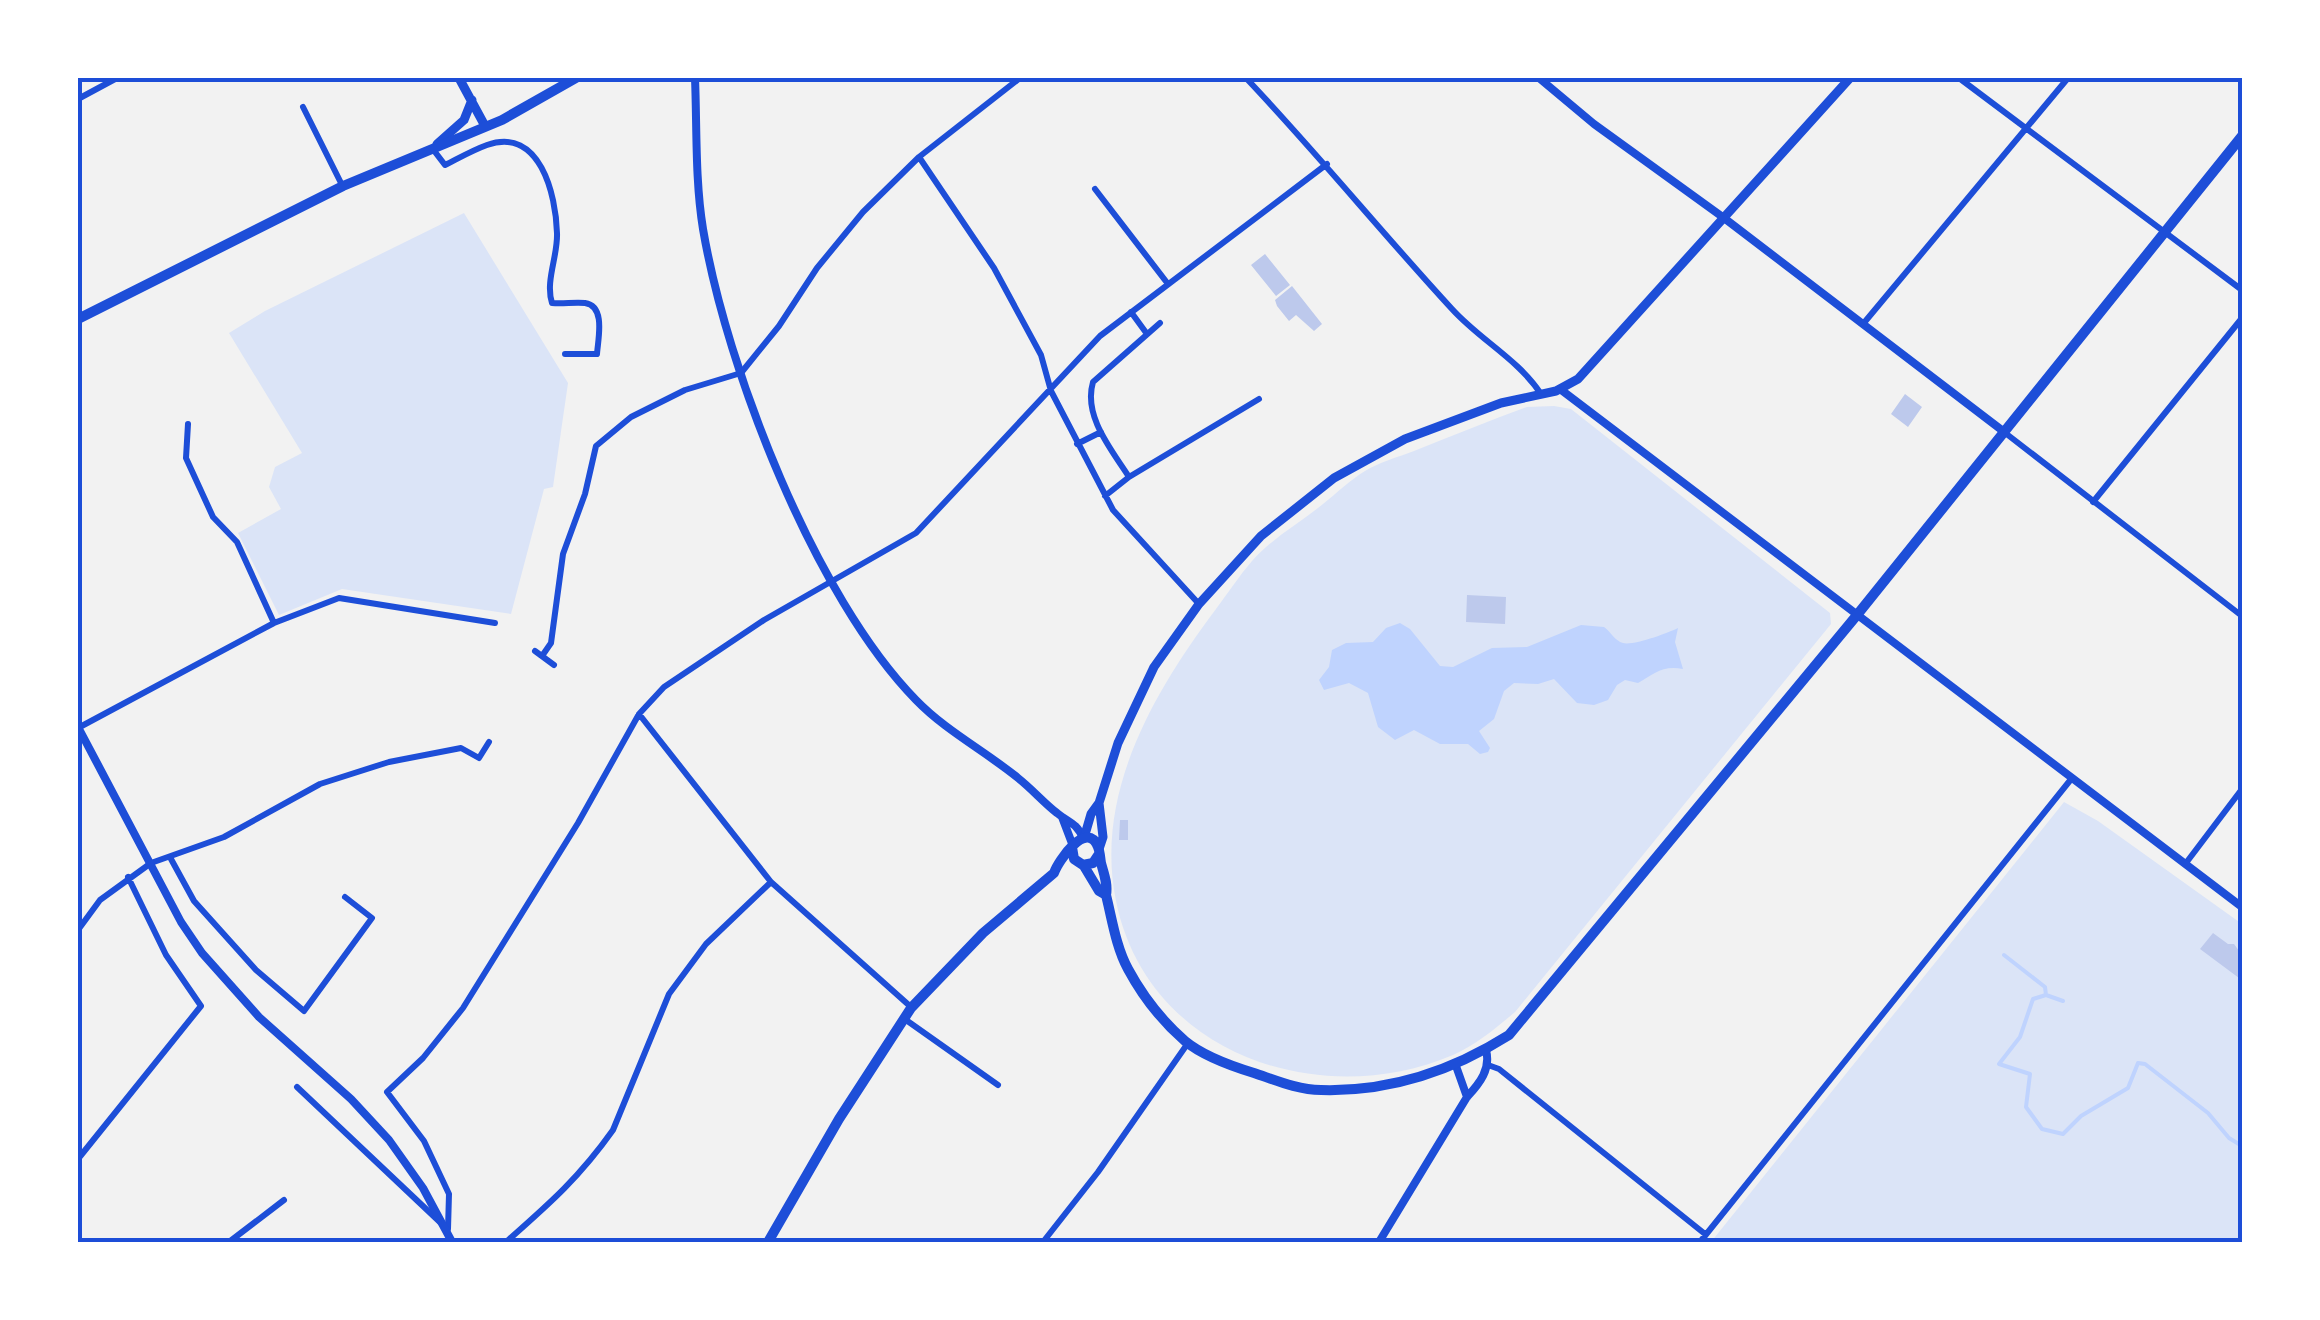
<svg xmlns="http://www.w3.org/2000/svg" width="2320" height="1320" font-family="'DejaVu Sans',sans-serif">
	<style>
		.green { fill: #dbe4f7 }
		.water { fill: #bfd3fe }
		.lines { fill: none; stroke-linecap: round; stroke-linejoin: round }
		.stream { stroke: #bfd3fe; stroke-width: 4 }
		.building { fill: #bdc9ec }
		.minor { stroke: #1d4ed8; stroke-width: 6 }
		.tertiary { stroke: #1d4ed8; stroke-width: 8 }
		.secondary { stroke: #1d4ed8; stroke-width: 9 }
		.primary { stroke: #1d4ed8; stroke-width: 10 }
		.trunk { stroke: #1d4ed8; stroke-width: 10 }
		.neatline { fill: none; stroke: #1d4ed8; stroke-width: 4 }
	</style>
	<rect width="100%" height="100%" fill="#f2f2f2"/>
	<path class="green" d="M 464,213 L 568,383 L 553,487 L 544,489 L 511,614 L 342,589 L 279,615 L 238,533 L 281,509 L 269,487 L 275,467 L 302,453 L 229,333 L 265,311 Z
		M 1554,406 L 1571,409 L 1830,613 L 1831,624 L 1515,1012 C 1496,1028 1476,1045 1453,1055 C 1319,1112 1147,1054 1116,901 C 1094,793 1154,692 1216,609 C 1228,593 1239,576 1252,561 C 1271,539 1301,522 1323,504 C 1337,493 1350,480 1365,471 C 1380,462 1398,457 1414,451 C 1452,436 1489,421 1527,407 Z
		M 2064,802 L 2098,821 L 2242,924 L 2242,1242 L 1711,1242 Z"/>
	<path class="water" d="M 1400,623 L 1410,629 L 1440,666 L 1453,667 L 1492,648 L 1527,647 L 1581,625 L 1604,627 C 1611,632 1615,641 1623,643 C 1633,646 1668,633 1678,628 L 1675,642 L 1683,669 C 1662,665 1654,674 1638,683 L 1625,680 L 1617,685 L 1608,700 L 1594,705 L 1577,703 L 1554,679 L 1538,684 L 1514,683 L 1504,691 L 1494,719 L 1479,731 L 1490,748 L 1488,752 L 1480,754 L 1468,744 L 1440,744 L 1414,730 L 1395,740 L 1378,727 L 1368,693 L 1349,683 L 1324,690 L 1319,680 L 1329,667 L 1332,650 L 1346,643 L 1373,642 L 1386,628 Z"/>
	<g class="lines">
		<path class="stream" d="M 2004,955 L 2045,987 L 2046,995
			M 2063,1001 L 2046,995 L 2033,999 L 2020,1037 L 1999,1064 L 2030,1074 L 2026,1107 L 2042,1129 L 2063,1134 L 2081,1116 L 2128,1088 L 2138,1063 L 2145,1064 L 2208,1113 L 2229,1138 L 2242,1146"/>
	</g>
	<path class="building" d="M 1265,254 L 1290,285 L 1276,296 L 1251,265 Z
		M 1292,286 L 1322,324 L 1314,331 L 1296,315 L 1289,321 L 1277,306 L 1275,300 Z
		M 1905,394 L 1922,407 L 1908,427 L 1891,414 Z
		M 1467,595 L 1506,597 L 1505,624 L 1466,622 Z
		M 1120,820 L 1128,820 L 1128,840 L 1119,840 Z
		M 2213,933 L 2228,944 L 2234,944 L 2242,955 L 2242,974 L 2239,978 L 2200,949 Z"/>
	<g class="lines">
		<path class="minor" d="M 1246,78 C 1317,153 1382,233 1452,309 C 1480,340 1518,359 1541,394
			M 1959,78 L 2242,290
			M 78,99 L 117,78
			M 303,107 L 342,185
			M 432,148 L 445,165 C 459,158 473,150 487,145 C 540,126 556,195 557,233 C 558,256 545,281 552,303 C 563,304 574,302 585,303 C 606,306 598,339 597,354 L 565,354
			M 919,157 L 994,268 L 1041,355 L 1051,391 L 1113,510 L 1199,604
			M 1095,189 L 1168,284
			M 1131,312 L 1147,334
			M 1160,323 L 1093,382 C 1083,416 1111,449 1129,477 L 1259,399
			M 1863,324 L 2068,78
			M 188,424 L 186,458 L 213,517 L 237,542 L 274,623
			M 2004,432 L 2242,616
			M 1077,444 L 1101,432
			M 1105,496 L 1129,477
			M 2093,502 L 2242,318
			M 535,651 L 554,665
			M 542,656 L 551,643 L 563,554 L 585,494 L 596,446 L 631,417 L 685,390 L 741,373 L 779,326 L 817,268 L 863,212 L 919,157 L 1020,78
			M 639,714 L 771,882 L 911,1007
			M 78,728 L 274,623 L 339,598 L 495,623
			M 171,859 L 194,901 L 256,970 L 304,1011 L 372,918 L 345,897
			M 2186,863 L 2242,789
			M 78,930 L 100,900 L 151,863 L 224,837 L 320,784 L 389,762 L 461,748 L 479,758 L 489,742
			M 906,1020 L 998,1085
			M 1488,1065 L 1499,1069 L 1705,1234
			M 297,1087 L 443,1225
			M 78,1159 L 201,1006 L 166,955 L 128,877
			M 448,1229 L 449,1194 L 424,1141 L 387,1092 L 423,1058 L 463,1008 L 578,823 L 639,714 L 664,687 L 764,620 L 916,533 L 1100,336 L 1327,164
			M 229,1242 L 284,1200
			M 506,1242 C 549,1204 579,1178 613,1130 L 669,994 L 706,944 L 771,882
			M 1043,1242 L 1098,1172 L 1188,1043
			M 1700,1242 L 2072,778"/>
		<path class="tertiary" d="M 695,78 C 697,127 695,180 703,229 C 727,370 815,597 916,700 C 946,731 985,751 1018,778 C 1032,789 1044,803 1057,813 C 1069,823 1076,822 1083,838
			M 1539,78 L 1594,124 L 1724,218 L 2003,431
			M 1560,389 L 2242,907
			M 78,727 L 181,922 L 202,953 L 259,1017 L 351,1099 L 389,1140 L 423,1188 L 452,1242
			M 1062,817 L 1073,846
			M 1456,1066 L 1467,1097
			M 1379,1242 L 1467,1097 C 1480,1083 1491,1069 1486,1050"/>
		<path class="secondary" d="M 459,78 L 485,126
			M 437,144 L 464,120 L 472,100
			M 1084,838 L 1091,814 L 1099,803 L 1118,743 L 1154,667 L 1199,604 L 1261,536 L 1334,478 L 1405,439 L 1501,403 L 1556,391 L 1578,379 L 1850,78
			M 1099,849 L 1103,837 L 1099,803"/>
		<path class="primary" d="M 78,319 L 343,186 L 502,120 L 576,78"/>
		<path class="trunk" d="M 1072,847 L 1074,859 L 1083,865 L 1093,863 L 1099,854
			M 1084,866 L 1099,891 L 1106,895
			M 768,1242 L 839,1119 L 911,1008 L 983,933 L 1054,873 C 1058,861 1087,819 1098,847 C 1100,852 1100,857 1101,863 C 1104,874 1108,884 1106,895 C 1112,919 1116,947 1128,969 C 1142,995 1162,1021 1185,1041 C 1203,1056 1231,1066 1254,1073 C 1275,1080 1298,1090 1321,1090 C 1389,1092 1452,1071 1509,1035 L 1857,615 L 2242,136"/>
	</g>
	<rect width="2320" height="1320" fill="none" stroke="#ffffff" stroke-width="160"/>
	<rect x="80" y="80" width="2160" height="1160" class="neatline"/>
</svg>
